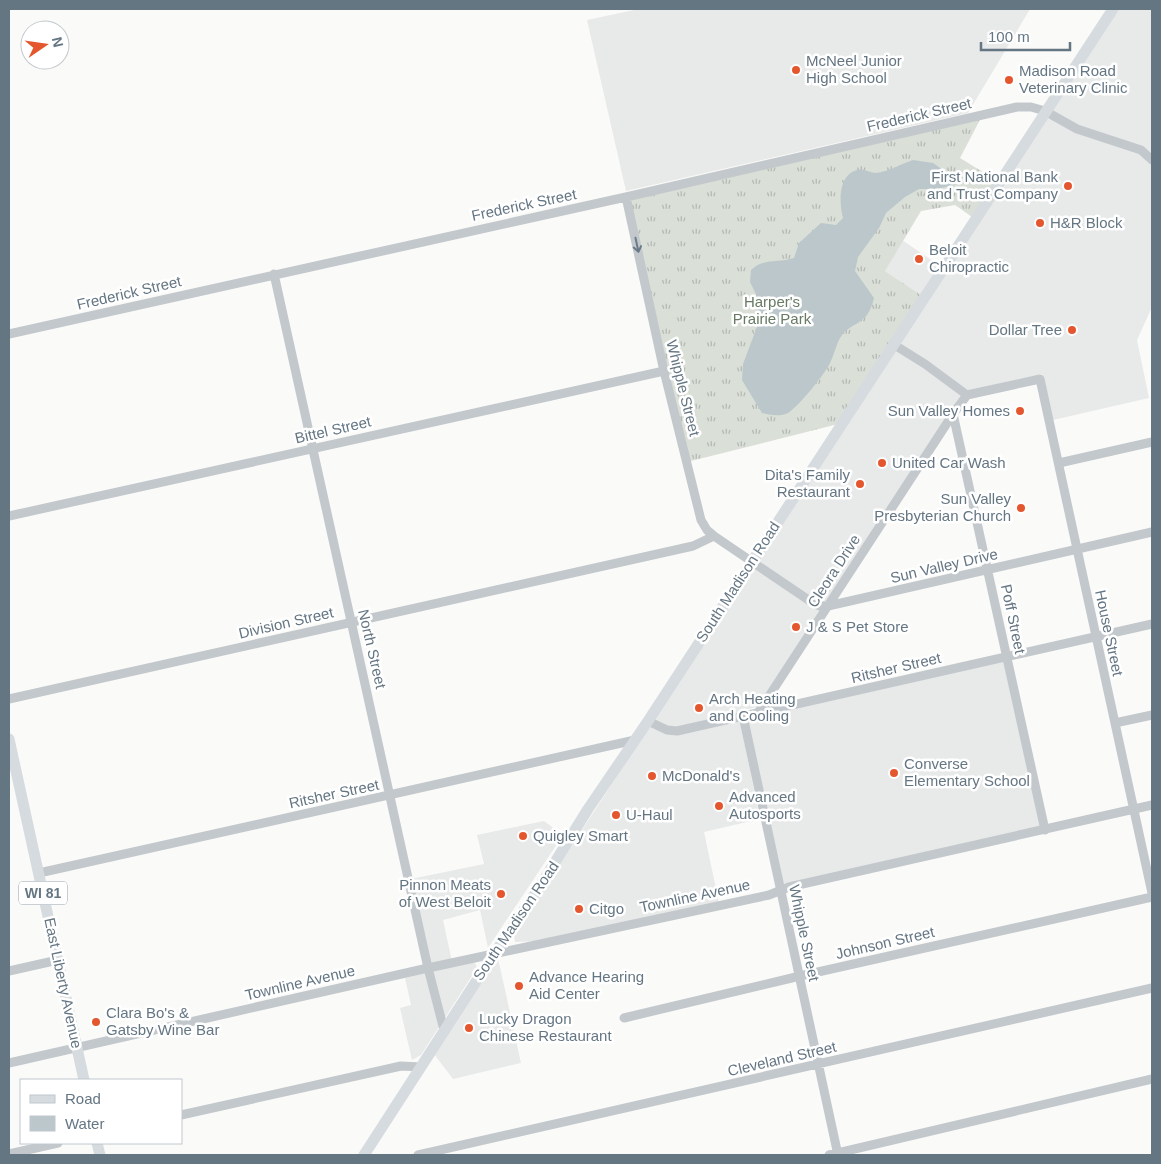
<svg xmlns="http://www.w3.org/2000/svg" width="1161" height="1164" font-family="Helvetica,sans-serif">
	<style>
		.built { fill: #e8e9e9 }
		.grass { fill: url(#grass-tufts) }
		.water { fill: #bbc7cb }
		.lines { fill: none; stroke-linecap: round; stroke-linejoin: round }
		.minor { stroke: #c3c8cc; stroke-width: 9 }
		.major { stroke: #d6dbdf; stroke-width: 11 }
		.oneway { stroke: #6a7a87 }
		.poi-dot { fill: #e4572e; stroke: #fff; stroke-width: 2 }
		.labels { text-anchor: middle; stroke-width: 5; stroke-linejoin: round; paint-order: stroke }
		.shield { fill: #fff; stroke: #939fa8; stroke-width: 1 }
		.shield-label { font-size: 14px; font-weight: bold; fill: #657683 }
		.poi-label { font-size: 15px; fill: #657683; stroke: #fff; text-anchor: start }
		.street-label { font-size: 15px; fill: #657683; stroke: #fff }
		.park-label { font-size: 15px; fill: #687a64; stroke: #fff }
	</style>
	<defs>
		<pattern id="grass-tufts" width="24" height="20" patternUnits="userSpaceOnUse" patternTransform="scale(1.25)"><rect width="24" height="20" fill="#dadfd7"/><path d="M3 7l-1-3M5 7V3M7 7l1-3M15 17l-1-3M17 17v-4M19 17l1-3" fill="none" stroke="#b4b9b4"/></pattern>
	</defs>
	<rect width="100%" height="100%" fill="#fafaf8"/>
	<path class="built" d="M 639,9 L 1030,9 L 968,113 L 626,191 L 587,20 Z
		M 1119,9 L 1152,9 L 1152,307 L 1137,340 L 1149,398 L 1053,420 L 1042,374 L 973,390 L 959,399 L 757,707 L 738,712 L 760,819 L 704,832 L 719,903 L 540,941 L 515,942 L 514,935 L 740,586 L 924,297 L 885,271 L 902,240 L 943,268 L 1036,134 Z
		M 1007,657 L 1045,830 L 780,890 L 743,716 Z
		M 544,821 L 563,835 L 488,948 L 480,910 L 443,920 L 453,966 L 472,962 L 475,963 L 477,968 L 421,1055 L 412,1060 L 400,1008 L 411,1005 L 405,978 L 433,971 L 411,879 L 484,864 L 477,835 Z
		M 498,958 L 521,1063 L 453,1079 L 434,1054 Z"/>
	<path class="grass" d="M 983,114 L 960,158 L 999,182 L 975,219 L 955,205 L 921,211 L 885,271 L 924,297 L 842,423 L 687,462 L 626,197 Z"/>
	<path class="water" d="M 913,160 L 933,163 L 957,180 L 955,185 L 936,189 L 919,189 L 905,197 L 886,213 L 879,228 L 858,257 L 855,271 L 874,298 C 867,328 851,320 840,338 C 836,345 834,355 830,363 C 825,374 798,407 788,413 C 780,417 770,415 762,413 L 742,380 L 743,364 L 757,327 L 756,294 L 750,282 L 751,270 C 763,258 779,263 794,258 L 799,243 L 821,223 L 836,225 L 843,218 C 839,203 838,175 857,170 C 863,168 870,173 876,173 C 888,172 901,164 913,160 Z"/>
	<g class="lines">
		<path class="minor" d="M 626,197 L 664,371 L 701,520 L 707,530 L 714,536 L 813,603 L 820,606 L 828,606 L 1152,532
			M 274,274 L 428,968 L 444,1030
			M 9,334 L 626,197 L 1017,107 L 1031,107 L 1045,111 L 1077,129 L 1141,150 L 1152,160
			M 893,344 L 925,364 L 967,395 L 1040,379 L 1152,893
			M 953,414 L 1045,830
			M 1059,463 L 1152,442
			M 9,516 L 664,371
			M 9,699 L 693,546 L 714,536
			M 758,713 L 953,414 L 967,395
			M 743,716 L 838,1155
			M 648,721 L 667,730 L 677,731 L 1152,624
			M 1115,723 L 1152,715
			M 39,873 L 635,740
			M 9,971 L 58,960
			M 624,1018 L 800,976 L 1152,897
			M 9,1063 L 428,968 L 769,895 L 789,887 L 1152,805
			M 181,1115 L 401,1066 L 421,1067
			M 9,1154 L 58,1143
			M 418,1155 L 1152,988
			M 829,1155 L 1152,1079"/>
		<path class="major" d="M 9,739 L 84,1080
			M 97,1143 L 100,1155
			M 364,1155 L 490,960 L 539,888 L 588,809 L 648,721 L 1113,9"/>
	</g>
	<defs><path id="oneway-shaft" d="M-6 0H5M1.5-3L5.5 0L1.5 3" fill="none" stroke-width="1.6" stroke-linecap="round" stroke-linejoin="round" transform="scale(1.25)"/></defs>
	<use class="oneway" href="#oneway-shaft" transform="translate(637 245) rotate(78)"/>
	<g class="poi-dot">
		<circle cx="796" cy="70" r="5"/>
		<circle cx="1009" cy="80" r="5"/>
		<circle cx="1068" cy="186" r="5"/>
		<circle cx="1040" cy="223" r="5"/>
		<circle cx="919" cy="259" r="5"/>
		<circle cx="1072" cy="330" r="5"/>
		<circle cx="1020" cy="411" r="5"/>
		<circle cx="882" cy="463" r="5"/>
		<circle cx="860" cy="484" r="5"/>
		<circle cx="1021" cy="508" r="5"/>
		<circle cx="796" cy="627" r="5"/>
		<circle cx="699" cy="708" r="5"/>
		<circle cx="894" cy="773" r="5"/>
		<circle cx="652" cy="776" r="5"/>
		<circle cx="719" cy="806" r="5"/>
		<circle cx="616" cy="815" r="5"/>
		<circle cx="523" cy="836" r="5"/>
		<circle cx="501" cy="894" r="5"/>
		<circle cx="579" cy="909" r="5"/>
		<circle cx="519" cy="986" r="5"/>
		<circle cx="96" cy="1022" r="5"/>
		<circle cx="469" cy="1028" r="5"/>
	</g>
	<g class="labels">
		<rect class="shield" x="19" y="881.5" width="48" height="23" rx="4"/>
		<g class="shield-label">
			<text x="43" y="898">WI 81</text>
		</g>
		<g class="poi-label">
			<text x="806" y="66">McNeel Junior<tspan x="806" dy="17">High School</tspan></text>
			<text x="1019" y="76">Madison Road<tspan x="1019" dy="17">Veterinary Clinic</tspan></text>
			<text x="1058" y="182" text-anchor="end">First National Bank<tspan x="1058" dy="17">and Trust Company</tspan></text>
			<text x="1050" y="228">H&amp;R Block</text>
			<text x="929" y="255">Beloit<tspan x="929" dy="17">Chiropractic</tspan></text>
			<text x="1062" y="335" text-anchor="end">Dollar Tree</text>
			<text x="1010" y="416" text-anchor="end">Sun Valley Homes</text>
			<text x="892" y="468">United Car Wash</text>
			<text x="850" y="480" text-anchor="end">Dita's Family<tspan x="850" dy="17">Restaurant</tspan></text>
			<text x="1011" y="504" text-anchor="end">Sun Valley<tspan x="1011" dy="17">Presbyterian Church</tspan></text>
			<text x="806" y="632">J &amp; S Pet Store</text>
			<text x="709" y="704">Arch Heating<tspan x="709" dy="17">and Cooling</tspan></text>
			<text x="904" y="769">Converse<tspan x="904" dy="17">Elementary School</tspan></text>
			<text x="662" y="781">McDonald's</text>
			<text x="729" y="802">Advanced<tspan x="729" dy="17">Autosports</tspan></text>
			<text x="626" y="820">U-Haul</text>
			<text x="533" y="841">Quigley Smart</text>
			<text x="491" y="890" text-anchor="end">Pinnon Meats<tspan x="491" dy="17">of West Beloit</tspan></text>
			<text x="589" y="914">Citgo</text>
			<text x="529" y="982">Advance Hearing<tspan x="529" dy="17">Aid Center</tspan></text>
			<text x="106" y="1018">Clara Bo's &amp;<tspan x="106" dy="17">Gatsby Wine Bar</tspan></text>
			<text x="479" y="1024">Lucky Dragon<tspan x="479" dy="17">Chinese Restaurant</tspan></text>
		</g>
		<g class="street-label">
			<text transform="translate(919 115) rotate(-13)" y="5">Frederick Street</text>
			<text transform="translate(524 205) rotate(-12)" y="5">Frederick Street</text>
			<text transform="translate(129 293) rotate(-13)" y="5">Frederick Street</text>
			<text transform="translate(683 388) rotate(76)" y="5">Whipple Street</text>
			<text transform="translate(333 430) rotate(-13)" y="5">Bittel Street</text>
			<text transform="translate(944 566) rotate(-13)" y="5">Sun Valley Drive</text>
			<text transform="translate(834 571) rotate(-57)" y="5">Cleora Drive</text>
			<text transform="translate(738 582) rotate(-57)" y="5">South Madison Road</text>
			<text transform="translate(1013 619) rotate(78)" y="5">Poff Street</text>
			<text transform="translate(286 623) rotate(-13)" y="5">Division Street</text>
			<text transform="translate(1109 633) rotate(78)" y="5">House Street</text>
			<text transform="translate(372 649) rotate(77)" y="5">North Street</text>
			<text transform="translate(896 668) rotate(-13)" y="5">Ritsher Street</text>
			<text transform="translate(334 794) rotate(-12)" y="5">Ritsher Street</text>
			<text transform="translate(695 896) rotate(-12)" y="5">Townline Avenue</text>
			<text transform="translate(516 921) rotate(-56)" y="5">South Madison Road</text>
			<text transform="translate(804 933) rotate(78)" y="5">Whipple Street</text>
			<text transform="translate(885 943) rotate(-13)" y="5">Johnson Street</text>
			<text transform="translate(63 983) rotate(78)" y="5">East Liberty Avenue</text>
			<text transform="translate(300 983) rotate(-13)" y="5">Townline Avenue</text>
			<text transform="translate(782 1059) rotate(-13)" y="5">Cleveland Street</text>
		</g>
		<g class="park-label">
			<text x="772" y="307">Harper's<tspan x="772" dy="17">Prairie Park</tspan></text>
		</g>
	</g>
	<rect width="1161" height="1164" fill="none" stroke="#657683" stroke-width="20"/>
	<rect x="20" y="1079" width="162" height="65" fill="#ffffff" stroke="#c1c8cd"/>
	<rect x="30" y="1095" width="25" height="8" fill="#d6dbdf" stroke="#c1c8cd"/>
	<text x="65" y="1104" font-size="15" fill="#657683">Road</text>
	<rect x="30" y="1116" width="25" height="15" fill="#bbc7cb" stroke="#c1c8cd"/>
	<text x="65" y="1129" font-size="15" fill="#657683">Water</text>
	<g transform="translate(45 45) rotate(77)"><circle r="24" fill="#ffffff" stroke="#c1c8cd"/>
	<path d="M0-4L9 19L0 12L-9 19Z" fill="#e4572e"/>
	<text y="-8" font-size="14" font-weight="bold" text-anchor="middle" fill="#657683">N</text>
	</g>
	<path d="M981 42v8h89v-8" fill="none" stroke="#657683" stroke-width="2.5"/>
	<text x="988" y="42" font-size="15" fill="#657683" stroke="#ffffff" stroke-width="4" paint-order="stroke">100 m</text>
</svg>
